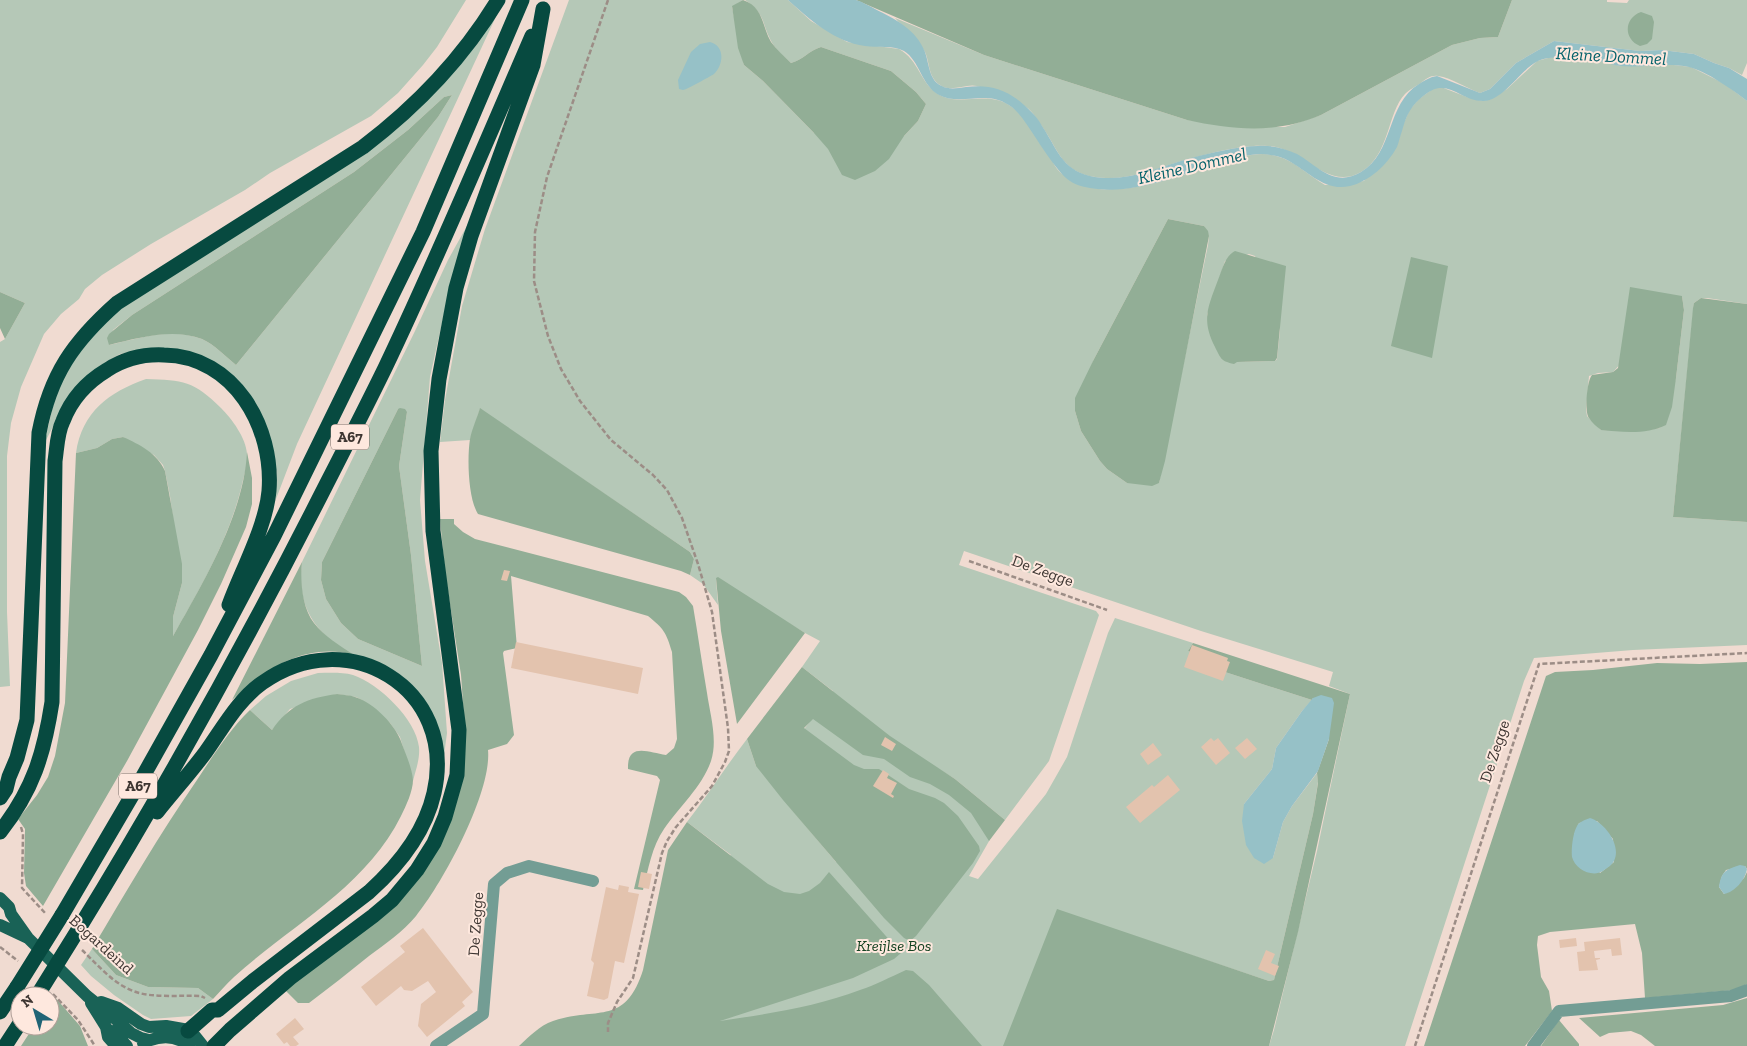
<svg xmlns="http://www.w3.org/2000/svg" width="1747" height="1046" font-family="'Zilla Slab',serif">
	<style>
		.green { fill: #b5c8b7; fill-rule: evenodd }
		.forest { fill: #92ae96; fill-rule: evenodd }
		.water { fill: #96c1c7 }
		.building { fill: #e3c3ae }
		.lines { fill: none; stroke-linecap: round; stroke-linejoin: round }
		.path { stroke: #9c8d86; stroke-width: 2.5; stroke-dasharray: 5 2.5; stroke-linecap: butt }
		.minor { stroke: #739d94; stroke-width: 12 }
		.major { stroke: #196256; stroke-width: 12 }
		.highway { stroke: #074a40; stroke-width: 15 }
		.highway-bridge { stroke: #074a40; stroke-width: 15 }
		.labels { text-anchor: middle; stroke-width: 4; stroke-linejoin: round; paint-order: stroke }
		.shield { fill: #fee8de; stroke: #776b65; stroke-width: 1 }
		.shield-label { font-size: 15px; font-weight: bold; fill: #3d3531 }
		.street-label { font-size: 16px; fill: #3d3531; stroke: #fee8de }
		.park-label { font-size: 16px; font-style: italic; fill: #144221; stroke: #fee8de }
		.water-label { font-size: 18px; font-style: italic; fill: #05626b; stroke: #fee8de }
	</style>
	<rect width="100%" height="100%" fill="#f0dbd1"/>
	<path class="green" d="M 0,0 L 466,0 L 437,47 L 423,65 L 398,93 L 371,116 L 270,173 L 245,190 L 151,244 L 102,275 L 85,289 L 79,299 L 61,314 L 44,334 L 21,387 L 11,423 L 7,456 L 7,612 L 10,686 L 0,687 L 0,342 L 5,339 L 25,303 L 0,292 Z
		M 569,0 L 743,0 L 732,7 L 744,65 L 763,81 L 814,133 L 904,136 L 918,121 L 926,104 L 916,92 L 891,71 L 821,47 C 808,51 803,60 791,63 C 783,56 774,48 770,39 C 761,20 765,14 745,0 L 788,0 L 811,21 L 847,42 L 899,49 C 919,60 920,83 938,94 C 962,109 990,86 1017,111 C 1030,124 1040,142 1050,157 C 1053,162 1056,169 1061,173 C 1064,176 1094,188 1099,189 C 1104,190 1110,189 1114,189 C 1152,188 1189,172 1224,162 C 1241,157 1259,151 1276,156 C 1294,160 1309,176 1325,185 L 1364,181 L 1403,125 L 1410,109 L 1419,99 L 1434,88 L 1441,87 L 1467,97 L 1483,101 L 1491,99 L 1507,89 L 1537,61 L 1552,57 L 1585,57 L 1620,66 L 1665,64 L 1691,67 L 1725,84 L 1747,101 L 1747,304 L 1707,298 L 1701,298 L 1694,303 L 1673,517 L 1747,522 L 1747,645 L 1633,650 L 1534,658 L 1524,681 L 1405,1046 L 1269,1046 L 1274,1030 L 1317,851 L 1350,694 L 1329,686 L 1333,672 L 1201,631 L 964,551 L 959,565 L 1096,611 L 1099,615 L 1049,761 L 1005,820 L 955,779 L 934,766 L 1000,822 L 969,876 L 978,879 L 1046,794 L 1067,757 L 1108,633 L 1115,618 L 1193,643 L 1188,651 L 1227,665 L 1225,672 L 1312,700 L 1302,711 L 1276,748 L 1272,769 L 1244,804 L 1273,858 L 1283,822 L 1292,806 L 1317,773 L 1318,782 L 1313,814 L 1274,980 L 1269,981 L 1113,929 L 1257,1046 L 579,1046 L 604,1044 L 731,855 L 687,822 C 708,795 726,766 747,739 L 756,766 L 783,757 L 833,691 L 802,667 L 820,641 L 805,633 L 716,579 L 718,605 L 703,584 L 690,575 L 694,559 L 690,552 L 480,409 L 470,440 L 440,442 L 445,400 L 462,306 L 485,229 ZM 1168,219 L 1204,226 L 1209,236 L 1208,245 L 1159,483 L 1127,483 L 1107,469 L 1100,461 L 1081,431 L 1075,411 L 1094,359 ZM 1249,254 L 1255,256 L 1280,330 L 1277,359 L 1275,361 L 1237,362 L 1207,315 L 1225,261 ZM 1682,296 L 1684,310 L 1676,378 L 1660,428 L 1642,431 L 1601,430 L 1587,416 L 1586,409 L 1589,376 L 1598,373 L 1613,372 ZM 787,804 L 843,857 L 836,862 Z
		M 1512,0 L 1607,0 L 1607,2 L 1627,3 L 1629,0 L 1747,0 L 1747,63 L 1742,75 L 1729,68 L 1714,63 L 1694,54 L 1662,50 L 1640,51 L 1554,41 L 1516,63 L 1490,89 L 1480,93 C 1466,88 1452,78 1438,76 C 1431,75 1426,79 1421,83 C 1416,86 1409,90 1405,94 C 1387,113 1390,155 1361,172 C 1327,192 1302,147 1268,146 C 1240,144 1199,156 1172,164 C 1151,171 1128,179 1106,178 C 1059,176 1061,150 1038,121 C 1035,116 1031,110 1026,107 C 1018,102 986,88 977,86 C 966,83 951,93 940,85 C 928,77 930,63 925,52 C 920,42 903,27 895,18 L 984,55 L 1187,120 L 1270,127 L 1285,127 L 1321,115 L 1452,45 L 1480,38 L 1498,37 Z
		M 500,8 L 297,444 L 276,499 L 277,473 L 264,424 L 221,371 L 129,352 L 120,354 L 106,362 L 97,369 L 60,413 L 44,444 L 58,385 L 79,348 L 119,309 L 360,154 ZM 452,95 L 438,117 L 236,365 C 225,356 215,345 202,339 C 172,327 139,338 109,345 L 113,330 L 132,315 L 354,172 L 408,130 L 444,97 Z
		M 473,215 L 452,278 L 430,377 L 420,500 L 425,561 L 442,663 L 447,733 L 443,763 C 440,749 438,727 432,715 C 428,706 421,696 415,689 C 407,678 391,668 378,663 C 370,659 361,659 353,655 C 315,634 296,606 302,562 L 415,331 L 448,260 ZM 398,409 L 407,412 L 399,466 L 411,555 L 422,666 L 358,639 L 341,623 L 326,599 L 321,580 L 322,562 Z
		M 146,379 C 183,380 194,381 221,408 C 232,419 246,438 247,454 C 248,463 245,472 243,480 C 231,536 201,587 173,636 L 173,617 L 182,583 L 170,496 L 165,471 L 163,465 L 154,455 L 123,437 L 112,439 L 97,448 L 76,453 C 82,412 109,392 146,379 Z
		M 318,673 C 329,673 342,672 353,675 C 379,684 416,719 419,747 C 420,759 416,769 413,781 L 400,737 L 390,723 L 362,700 L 356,697 L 337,694 L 290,709 L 272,730 L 250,710 L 266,696 L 291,681 Z
		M 92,949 L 116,975 L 148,987 L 198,988 L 213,999 L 191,1016 L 151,1019 L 143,1015 L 114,995 L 91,976 L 81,965 Z"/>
	<path class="forest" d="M 743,0 C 764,7 762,27 771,42 C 777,50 784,56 791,63 C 803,60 808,51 821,47 L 891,71 L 916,92 L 926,104 L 918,121 L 904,136 L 889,159 L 875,171 L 855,180 L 842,175 L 828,149 L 814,133 L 763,81 L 744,65 L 738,48 L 732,6 Z
		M 856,0 L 1512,0 L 1498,37 L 1480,38 L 1452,45 L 1321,115 C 1277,134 1233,130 1187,120 L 984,55 Z
		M 1641,12 L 1652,16 L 1654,22 L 1652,39 L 1647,44 L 1640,46 C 1623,39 1624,18 1641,12 Z
		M 452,95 L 438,117 L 236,365 C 225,356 215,345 202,339 C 172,328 139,338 109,345 L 107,338 L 109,334 L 132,315 L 354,172 L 408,130 L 444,97 Z
		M 1168,219 L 1204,226 L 1208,231 L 1209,236 L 1165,461 L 1159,483 L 1152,486 L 1127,483 L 1107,469 L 1100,461 L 1081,431 L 1075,411 L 1075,398 L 1094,359 Z
		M 1235,251 L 1286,266 L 1277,358 L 1275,361 L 1237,362 L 1234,364 C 1221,361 1221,359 1215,347 C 1201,320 1208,307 1218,280 C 1222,270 1225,256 1235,251 Z
		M 1411,257 L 1448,266 L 1432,358 L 1391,346 Z
		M 1630,287 L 1682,296 L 1684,310 L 1676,378 L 1672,407 L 1666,425 C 1647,435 1621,432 1601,430 C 1597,427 1592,423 1589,418 C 1584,412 1587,380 1592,375 L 1613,372 L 1618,368 Z
		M 0,292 L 25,303 L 5,339 L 0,328 Z
		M 1701,298 L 1747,304 L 1747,522 L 1673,517 L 1693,308 L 1694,303 Z
		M 400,408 L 405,409 L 407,412 L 399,466 L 411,555 L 422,666 L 358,639 L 341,623 L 326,599 L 321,580 L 322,562 L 398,409 Z
		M 480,408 L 690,552 L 694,559 L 690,575 L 681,571 L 478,514 C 468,498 467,458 470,439 C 472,429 477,418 480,408 Z
		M 123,437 C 139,444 158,454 165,471 L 182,564 L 182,583 L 173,617 L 173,636 C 203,583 244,514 247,452 L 252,478 L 252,504 L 246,527 L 221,584 L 198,630 L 127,761 L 43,906 L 26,886 L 24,873 L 25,829 L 18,819 L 37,795 L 48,777 L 55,756 L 65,703 L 76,453 L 97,448 L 112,439 Z
		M 440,519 L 454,519 L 454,524 L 463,532 L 475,539 L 679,592 L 686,597 L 693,606 C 698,635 702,664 707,693 C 710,714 718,740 711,761 C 702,787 679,807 664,829 C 652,846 648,870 643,890 L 634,889 L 660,780 L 657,776 L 628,769 C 627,742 648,752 666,755 L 674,748 L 677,739 L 672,652 C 666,632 664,629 648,616 L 511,576 L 517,648 L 504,651 L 503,653 L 514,735 L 507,744 L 488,750 C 492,792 443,883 416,916 C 403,932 385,944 369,956 C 349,972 329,988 309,1003 L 298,1003 L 284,989 L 428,862 L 465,732 L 461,675 L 445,572 Z
		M 302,562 C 300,580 302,608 314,623 C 324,636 340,646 354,655 C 307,642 265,668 232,700 Z
		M 718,577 L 805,633 L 737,724 L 721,631 L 716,578 Z
		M 1193,643 L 1350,694 L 1298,932 L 1269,1046 L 1003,1046 L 1057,909 L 1269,981 L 1274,980 L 1313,814 L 1318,783 L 1317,773 L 1329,739 L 1313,698 L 1312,700 L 1225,672 L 1227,665 L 1188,651 Z
		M 1747,662 L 1747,869 L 1745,866 L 1726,870 L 1722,876 L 1719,887 L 1724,894 L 1744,878 L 1747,872 L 1747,984 L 1734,990 L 1645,998 L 1642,953 L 1635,924 L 1550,932 L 1538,936 L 1537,945 L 1541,977 L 1549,991 L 1552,1011 L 1525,1046 L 1424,1046 L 1546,676 L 1555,672 L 1593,670 L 1657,663 L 1700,664 ZM 1597,821 L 1613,839 L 1614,862 L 1600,873 L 1574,835 L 1579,823 Z
		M 802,667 L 890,736 L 955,779 L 1005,820 L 989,841 L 971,813 L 949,795 L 930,784 L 910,777 L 884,759 L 863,755 L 813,719 L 804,728 L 854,765 L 864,769 L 879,769 L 909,789 L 935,798 L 944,803 L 958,816 L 979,846 L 980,851 L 973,863 L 916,936 L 910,941 L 904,938 L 884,918 L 783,800 L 756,766 L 747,739 Z
		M 337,694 C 343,695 350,695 355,697 C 373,702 397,726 402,744 C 406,755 412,768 413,780 C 413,791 406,806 401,816 C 365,888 291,925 234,977 C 226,984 220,992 213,999 L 198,988 L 148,987 L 116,975 L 92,949 C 126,892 159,835 197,780 C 213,756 229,730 250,710 L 272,730 C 289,705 308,698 337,694 Z
		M 687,822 L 768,884 L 784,892 L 800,894 L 809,891 L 820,883 L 829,872 L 901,953 L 894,959 L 853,978 L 720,1021 C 767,1014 815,1007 860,990 C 876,985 890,977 906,970 L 913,971 L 929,985 L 982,1046 L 519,1046 C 530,1036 539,1026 553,1021 C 597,1006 625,1027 643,970 L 668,850 Z
		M 54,996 L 80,1026 L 88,1046 L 21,1046 L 34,1026 L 50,1026 L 50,1002 Z
		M 1747,998 L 1747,1046 L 1655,1046 L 1641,1035 L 1631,1031 L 1609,1033 L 1600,1037 L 1579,1018 L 1723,1005 Z
		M 1559,1020 L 1579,1044 L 1579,1046 L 1541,1046 Z"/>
	<path class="water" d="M 788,0 C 804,0 820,0 836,0 C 843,0 851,0 856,0 C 863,2 869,6 875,9 C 895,19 916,29 925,52 C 929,63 929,81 942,86 C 949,90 958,88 966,87 C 988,84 1007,89 1024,105 C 1031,111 1038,118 1042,126 C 1057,148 1061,169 1090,176 C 1125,184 1158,167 1191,158 C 1211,153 1238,146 1258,146 C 1272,145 1284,148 1297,154 C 1318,166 1334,188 1361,172 C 1394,153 1386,104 1419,84 C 1425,80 1430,77 1437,76 L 1480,93 L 1490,89 L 1516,63 L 1554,41 L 1640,51 L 1662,50 L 1694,54 L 1714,63 L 1729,68 L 1747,79 L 1747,101 C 1733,90 1706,71 1689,67 C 1666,62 1643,68 1621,66 C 1610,65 1599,60 1588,58 C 1578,56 1547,56 1538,61 C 1521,69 1504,100 1484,101 C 1461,102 1448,77 1426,94 C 1411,105 1407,114 1402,131 C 1400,136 1399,142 1397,147 C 1387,165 1370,181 1350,186 C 1325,192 1309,172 1289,161 C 1281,156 1272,155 1262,154 C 1249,154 1236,158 1224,162 C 1185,173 1137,194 1097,189 C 1088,188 1077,186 1070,181 C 1056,172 1036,137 1025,122 C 1020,115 1014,107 1005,103 C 984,91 959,106 939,95 C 921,85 920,61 904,51 C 894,45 877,48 865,46 C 835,42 810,20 788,0 Z
		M 710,42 C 725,46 724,64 714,74 C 709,77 688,89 683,90 L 679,89 L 678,80 L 691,52 L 700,44 Z
		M 1321,695 L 1332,698 L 1334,703 L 1329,739 L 1318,771 L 1292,806 L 1283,822 L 1273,858 L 1264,864 L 1254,858 L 1246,845 L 1242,821 L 1244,804 L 1272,769 L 1276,748 L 1302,711 L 1313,698 Z
		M 1590,818 C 1604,822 1622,845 1614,861 C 1612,865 1607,868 1603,871 C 1592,878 1575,869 1572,857 C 1571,849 1573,833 1577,826 C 1579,822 1585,820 1590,818 Z
		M 1740,865 L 1745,866 L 1747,869 C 1745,880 1735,892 1724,894 L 1719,887 C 1721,871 1727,869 1740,865 Z"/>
	<path class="building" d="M 504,570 L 510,571 L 507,581 L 501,580 Z
		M 516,642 L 643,668 L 638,694 L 511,668 Z
		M 1192,645 L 1228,658 L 1227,661 L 1230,662 L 1223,681 L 1184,667 Z
		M 885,737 L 896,744 L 892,751 L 881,745 Z
		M 1211,738 L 1214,741 L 1218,738 L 1230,753 L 1216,765 L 1201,747 Z
		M 1247,738 L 1257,749 L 1245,759 L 1235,748 Z
		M 1153,743 L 1162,755 L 1148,765 L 1140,754 Z
		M 883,770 L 889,774 L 887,778 L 897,783 L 891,794 L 894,796 L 893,798 L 873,786 Z
		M 1168,775 L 1180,790 L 1140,823 L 1126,807 L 1152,785 L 1154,787 Z
		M 641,872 L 652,874 L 649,889 L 638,887 Z
		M 619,885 L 629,887 L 628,892 L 639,894 L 624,963 L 615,961 L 608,998 L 604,1000 L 587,996 L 594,963 L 591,960 L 606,887 L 618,890 Z
		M 423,928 L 473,992 L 462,1002 L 465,1006 L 427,1037 L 418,1026 L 421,1004 L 436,992 L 428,981 L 412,991 L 404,990 L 401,986 L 376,1006 L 361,987 L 405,952 L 400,946 Z
		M 1576,938 L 1577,946 L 1560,948 L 1559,940 Z
		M 1620,938 L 1622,955 L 1612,956 L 1611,949 L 1594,951 L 1595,958 L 1600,958 L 1600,959 L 1596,960 L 1598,970 L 1579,971 L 1577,952 L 1585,951 L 1584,942 Z
		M 1266,950 L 1275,954 L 1271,963 L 1279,966 L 1275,976 L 1258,969 Z
		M 295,1018 L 304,1029 L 293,1037 L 299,1044 L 296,1046 L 290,1046 L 287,1042 L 284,1044 L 276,1034 Z"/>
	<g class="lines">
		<path class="path" d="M 608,0 L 547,177 L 535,232 L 534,281 L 548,336 L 561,369 L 580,401 L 611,440 L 653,475 L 667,490 L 682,518 L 698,564 L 712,612 L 728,728 L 729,751 L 725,762 L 712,786 L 676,827 L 667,841 L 662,853 L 633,978 L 617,1002 L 608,1023 L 608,1032
			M 969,561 L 1107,610
			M 21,827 L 23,834 L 22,888 L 46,914
			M 0,947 L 18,961
			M 82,950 C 98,965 114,985 136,992 C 152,998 183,995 201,996 L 205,998
			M 53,994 L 78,1020 L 95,1046
			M 1415,1046 L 1539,664 L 1747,653"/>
		<path class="minor" d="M 436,1046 L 483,1014 L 494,884 L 507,873 L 529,866 L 593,881
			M 1533,1046 L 1559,1011 L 1731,996 L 1747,990"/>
		<path class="major" d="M 0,898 L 9,907 L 11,914 L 28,938 L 87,996 L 112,1016 L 131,1033 L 141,1038 L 149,1040
			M 0,925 L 28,938
			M 101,1002 L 118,1008 L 141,1024 L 149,1027 L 166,1026 L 183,1029 L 195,1036 L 203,1046
			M 91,1003 L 106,1027 L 108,1037 L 116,1046
			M 113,1031 L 127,1046
			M 143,1043 C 158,1036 175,1034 189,1046"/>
		<path class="highway" d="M 0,798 L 6,789 L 9,777 L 17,758 L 27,720 L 39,433 C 50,375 73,342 117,303 L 363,147 C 417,106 463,58 498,0
			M 157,812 C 173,792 190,773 205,753 C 223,728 237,701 262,683 C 347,622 458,688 434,793 C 425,833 399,865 369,892 L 253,981 L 218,1010 L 212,1010 L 188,1031
			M 0,832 C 33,790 44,754 52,702 L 55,461 C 57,448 57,433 63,421 C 71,400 87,382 107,370 C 124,359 144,354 164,355 C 234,356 274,427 269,491 C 266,526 242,570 229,605
			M 62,915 L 137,787 L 211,655 L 274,536 L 423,232 L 522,0
			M 78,930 C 167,785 249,637 326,485 C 346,446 366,407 385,368 C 437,259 484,147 532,36
			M 0,1012 L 17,987
			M 5,1046 L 20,1023
			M 214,1046 L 230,1030 L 290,978 L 373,916 L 392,900 L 417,870 L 434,843 L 445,817 L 457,775 L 459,730 L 433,531 L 431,451 L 439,379 L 456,288 L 471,236 L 533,65 L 543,9"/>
		<path class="highway-bridge" d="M 17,987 L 62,915
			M 37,996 L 78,930"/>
	</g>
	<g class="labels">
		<g class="shield">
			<rect x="331" y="424.5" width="38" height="25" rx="4"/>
			<rect x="119" y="773.5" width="38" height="25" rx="4"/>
		</g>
		<g class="shield-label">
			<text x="350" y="442">A67</text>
			<text x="138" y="791">A67</text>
		</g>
		<g class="street-label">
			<text transform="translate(1043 570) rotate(20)" y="6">De Zegge</text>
			<text transform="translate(1494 751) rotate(-72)" y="6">De Zegge</text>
			<text transform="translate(475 924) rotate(-86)" y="6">De Zegge</text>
			<text transform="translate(102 944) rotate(42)" y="6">Bogardeind</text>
		</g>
		<g class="park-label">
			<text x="894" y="951">Kreijlse Bos</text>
		</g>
		<g class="water-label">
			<text transform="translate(1611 56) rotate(3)" y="6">Kleine Dommel</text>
			<text transform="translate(1192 166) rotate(-13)" y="6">Kleine Dommel</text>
		</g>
	</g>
	<g transform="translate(35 1011) rotate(322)"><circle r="24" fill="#fee8de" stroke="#b1a099"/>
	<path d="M0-4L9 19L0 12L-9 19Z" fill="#206476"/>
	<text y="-8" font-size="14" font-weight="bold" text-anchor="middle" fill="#3d3531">N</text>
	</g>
</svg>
